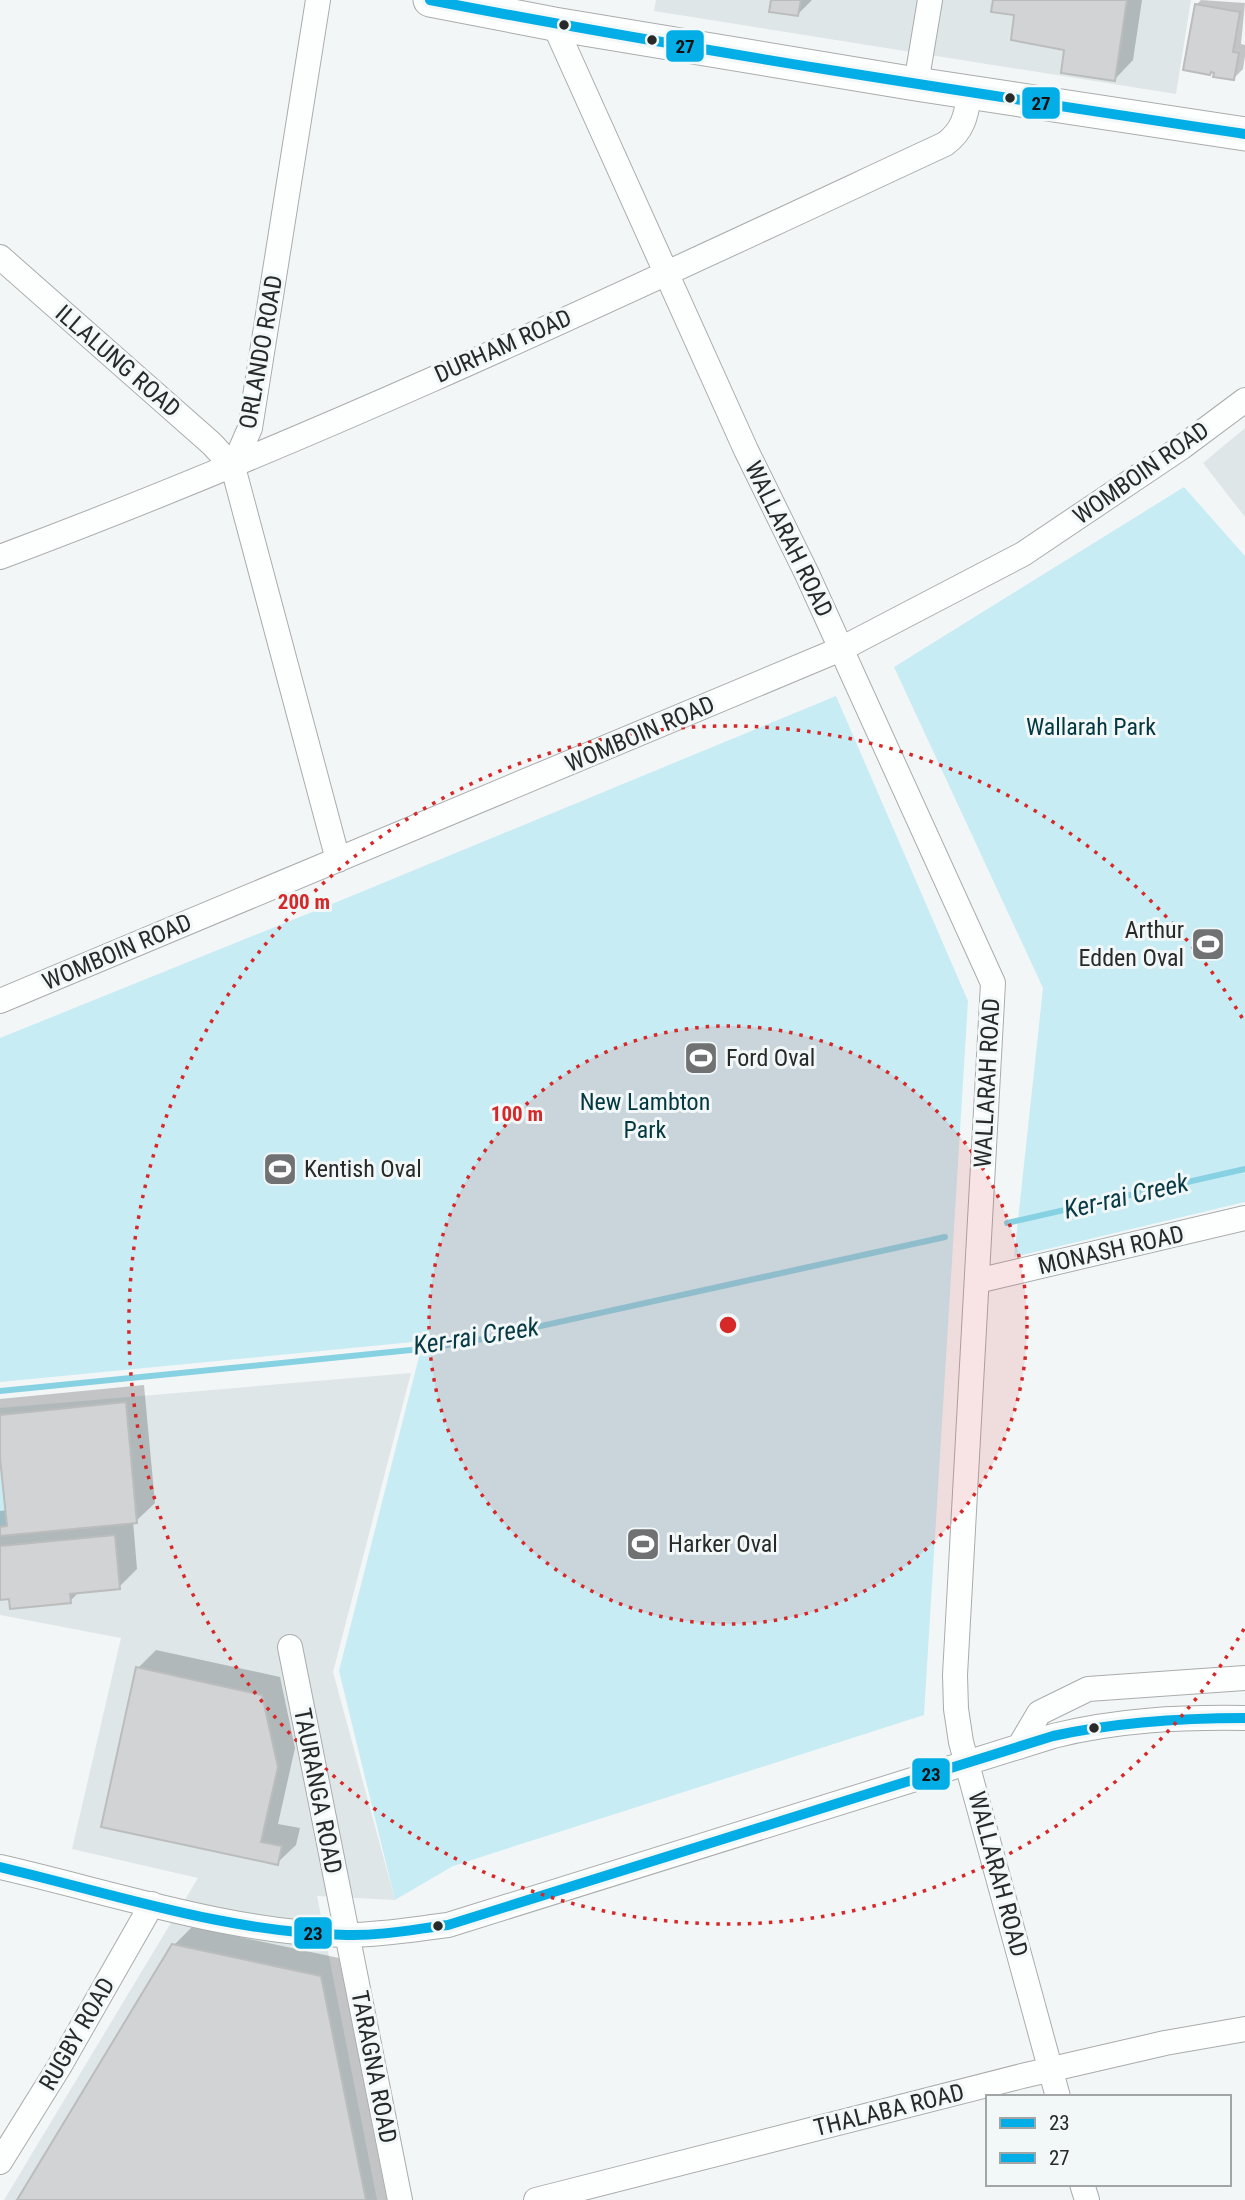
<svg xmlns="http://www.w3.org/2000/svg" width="1245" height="2200" font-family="'Roboto Condensed',sans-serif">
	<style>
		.built { fill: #dee6e8 }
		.green { fill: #c8ecf4 }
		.shadow { fill: #0003 }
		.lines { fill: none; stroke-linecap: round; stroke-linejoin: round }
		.stream { stroke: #87d2e2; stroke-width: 6 }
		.building { fill: #d1d3d4; stroke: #bbbdbd; stroke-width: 2 }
		.street-casing { stroke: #aaacac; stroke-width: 26 }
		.secondary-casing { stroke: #aaacac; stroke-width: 35 }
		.street { stroke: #fdfefe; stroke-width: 24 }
		.secondary { stroke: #fdfefe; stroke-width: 33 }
		.bus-1-casing { stroke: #f2f7f8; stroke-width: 16 }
		.bus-2-casing { stroke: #f2f7f8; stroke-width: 16 }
		.bus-1 { stroke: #02aee5; stroke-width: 10 }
		.bus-2 { stroke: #02aee5; stroke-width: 10 }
		.ring { fill: none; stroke: #d62828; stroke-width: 3.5; stroke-dasharray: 3.5 7 }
		.bus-dot { fill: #282a2a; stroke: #f2f7f8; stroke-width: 2.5 }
		.labels { text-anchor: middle; stroke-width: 6; stroke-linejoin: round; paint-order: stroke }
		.street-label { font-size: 24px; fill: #282a2a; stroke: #f2f7f8 }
		.park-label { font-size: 24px; fill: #043841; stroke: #f2f7f8 }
		.poi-label { font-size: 24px; fill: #282a2a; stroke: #f2f7f8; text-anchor: start }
		.water-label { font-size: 26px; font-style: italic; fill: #073a44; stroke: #f2f7f8 }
		.centre { fill: #d62828; stroke: #f2f7f8; stroke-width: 3.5 }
		.ring-label { font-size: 21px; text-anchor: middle; font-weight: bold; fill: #d62828; stroke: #f2f7f8; stroke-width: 6; stroke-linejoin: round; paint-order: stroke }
		.line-badge { stroke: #f2f7f8; stroke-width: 2.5 }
		.pale-badge-label { font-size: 19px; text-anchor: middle; font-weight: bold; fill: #111 }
	</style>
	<rect width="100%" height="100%" fill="#f3f6f7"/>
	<path class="built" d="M 656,0 L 1191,0 L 1176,94 L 654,11 Z
		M 1245,428 L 1245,517 L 1203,463 Z
		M 411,1373 L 333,1672 L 395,1900 L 317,1896 L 377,2200 L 4,2200 L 198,1878 L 72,1849 L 121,1638 L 0,1615 L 0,1408 Z"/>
	<path class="green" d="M 1184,487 L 1245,556 L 1245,1202 L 1014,1257 L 1043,988 L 894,667 Z
		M 836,696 L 968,1001 L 924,1715 L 453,1866 L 395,1900 L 339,1671 L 423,1341 L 0,1382 L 0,1038 L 349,897 Z
		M 0,1458 L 7,1526 L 0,1527 Z"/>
	<path class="shadow" d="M 773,0 L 812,0 L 797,15 Z
		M 995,0 L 1142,0 L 1133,60 L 1115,79 Z
		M 1201,0 L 1245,3 L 1241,44 L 1245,45 L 1245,56 L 1243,69 L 1234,78 L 1216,71 L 1196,5 Z
		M 144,1385 L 155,1503 L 136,1521 L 133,1521 L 137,1569 L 119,1587 L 80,1591 L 70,1601 L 0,1598 L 0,1511 L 7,1510 L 0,1440 L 0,1399 Z
		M 156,1650 L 280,1677 L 295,1748 L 278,1824 L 300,1828 L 296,1845 L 277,1863 L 103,1825 L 138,1668 Z
		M 192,1927 L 339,1958 L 387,2200 L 19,2200 L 173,1946 Z"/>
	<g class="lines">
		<path class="stream" d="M 1007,1223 L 1245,1169
			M 0,1391 L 421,1349 L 473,1341 L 945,1237"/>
	</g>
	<path class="building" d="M 771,0 L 801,0 L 798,16 L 769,12 Z
		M 993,0 L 1127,0 L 1115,81 L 1061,73 L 1064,50 L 1011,40 L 1014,15 L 991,12 Z
		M 1195,4 L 1240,12 L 1233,52 L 1239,53 L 1234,80 L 1213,77 L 1214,73 L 1211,72 L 1210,75 L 1183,70 Z
		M 126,1402 L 137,1523 L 0,1536 L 0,1527 L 7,1526 L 0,1458 L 0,1415 Z
		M 115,1535 L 120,1589 L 70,1594 L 71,1603 L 10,1609 L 9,1599 L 0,1600 L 0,1546 Z
		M 136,1667 L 262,1695 L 278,1767 L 261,1842 L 282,1846 L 278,1865 L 101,1827 Z
		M 172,1944 L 321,1976 L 366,2200 L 17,2200 Z"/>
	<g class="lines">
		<g class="street-casing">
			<path id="street" d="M 318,0 L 250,428 L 233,467 L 338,860
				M 554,24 L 746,450 L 807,574 L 993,983 L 955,1675 L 956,1709 L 961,1742 L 1058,2097
				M 916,84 L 930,0
				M 0,257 L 212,444 L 233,467
				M 0,557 C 322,437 633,289 945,144 C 964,130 966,115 970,92
				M 0,1001 L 841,649 L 1023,554 L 1182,447 L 1245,400
				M 977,1281 L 1245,1218
				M 290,1647 L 400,2200
				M 1019,1747 L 1039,1713 L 1088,1689 L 1245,1678
				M 0,1867 C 110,1892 235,1934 347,1935 C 381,1935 415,1929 448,1925 L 1053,1736 C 1117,1720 1179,1717 1245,1718
				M 0,2162 L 59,2067 L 152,1904
				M 1082,2184 L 1087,2200
				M 536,2200 L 1022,2076 L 1165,2043 L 1245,2029"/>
		</g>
		<g class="secondary-casing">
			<path id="secondary" d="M 430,0 L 554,24 L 916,84 L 1245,134"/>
		</g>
		<use href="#street" class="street"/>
		<use href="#secondary" class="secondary"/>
		<g class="bus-1-casing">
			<path id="bus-1" d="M 0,1867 C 114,1894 229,1933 347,1935 C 381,1936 415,1929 448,1925 L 1053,1736 C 1117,1722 1180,1718 1245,1718"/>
		</g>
		<g class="bus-2-casing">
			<path id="bus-2" d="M 430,0 C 700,52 973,93 1245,134"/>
		</g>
		<use href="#bus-1" class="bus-1"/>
		<use href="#bus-2" class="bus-2"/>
	</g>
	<circle cx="728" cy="1325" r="299" fill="#d62828" fill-opacity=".12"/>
	<g class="ring">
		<circle cx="728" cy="1325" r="299"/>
		<path d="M1244 1629A599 599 0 1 1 1244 1021"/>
	</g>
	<defs>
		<g id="stadium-square" transform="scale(1.75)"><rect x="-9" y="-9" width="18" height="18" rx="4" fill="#6f7172" stroke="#f2f7f8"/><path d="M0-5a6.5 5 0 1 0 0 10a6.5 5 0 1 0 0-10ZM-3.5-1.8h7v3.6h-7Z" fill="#fff"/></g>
	</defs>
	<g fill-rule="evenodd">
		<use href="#stadium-square" x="1208" y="944"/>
		<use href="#stadium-square" x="701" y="1058"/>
		<use href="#stadium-square" x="280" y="1169"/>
		<use href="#stadium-square" x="643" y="1544"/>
	</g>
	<g class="bus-dot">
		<circle cx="564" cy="25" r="6"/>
		<circle cx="652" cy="40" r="6"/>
		<circle cx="1010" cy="98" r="6"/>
		<circle cx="1094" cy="1728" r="6"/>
		<circle cx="438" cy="1926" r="6"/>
	</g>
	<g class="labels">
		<g class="street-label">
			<text transform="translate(503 346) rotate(-24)" y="8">DURHAM ROAD</text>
			<text transform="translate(261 352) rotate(-80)" y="8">ORLANDO ROAD</text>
			<text transform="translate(118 361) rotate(41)" y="8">ILLALUNG ROAD</text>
			<text transform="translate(1141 473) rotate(-35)" y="8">WOMBOIN ROAD</text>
			<text transform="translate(789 539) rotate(64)" y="8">WALLARAH ROAD</text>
			<text transform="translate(640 734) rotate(-23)" y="8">WOMBOIN ROAD</text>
			<text transform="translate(117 952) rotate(-23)" y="8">WOMBOIN ROAD</text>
			<text transform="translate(987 1083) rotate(-87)" y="8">WALLARAH ROAD</text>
			<text transform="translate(1111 1250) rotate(-13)" y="8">MONASH ROAD</text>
			<text transform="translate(318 1791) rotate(79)" y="8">TAURANGA ROAD</text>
			<text transform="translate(998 1874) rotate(75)" y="8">WALLARAH ROAD</text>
			<text transform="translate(77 2034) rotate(-60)" y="8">RUGBY ROAD</text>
			<text transform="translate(374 2067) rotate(79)" y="8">TARAGNA ROAD</text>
			<text transform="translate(889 2110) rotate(-14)" y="8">THALABA ROAD</text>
		</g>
		<g class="park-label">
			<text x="1091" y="735">Wallarah Park</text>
			<text x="645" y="1110">New Lambton<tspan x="645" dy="28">Park</tspan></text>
		</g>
		<g class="poi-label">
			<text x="1184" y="938" text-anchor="end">Arthur<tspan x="1184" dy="28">Edden Oval</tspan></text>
			<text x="726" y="1066">Ford Oval</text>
			<text x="304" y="1177">Kentish Oval</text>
			<text x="668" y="1552">Harker Oval</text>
		</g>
		<g class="water-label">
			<text transform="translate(1126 1196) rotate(-13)" y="9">Ker-rai Creek</text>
			<text transform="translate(476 1336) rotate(-9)" y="9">Ker-rai Creek</text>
		</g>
	</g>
	<circle cx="728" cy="1325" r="10" class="centre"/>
	<g class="ring-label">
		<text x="304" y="909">200 m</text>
		<text x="517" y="1121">100 m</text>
	</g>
	<g class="line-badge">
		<rect x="665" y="29" width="40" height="34" rx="7" fill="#02aee5"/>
		<rect x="1021" y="86" width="40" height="34" rx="7" fill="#02aee5"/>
		<rect x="911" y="1757" width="40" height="34" rx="7" fill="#02aee5"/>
		<rect x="293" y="1916" width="40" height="34" rx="7" fill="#02aee5"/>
	</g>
	<g class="pale-badge-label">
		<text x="685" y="53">27</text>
		<text x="1041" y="110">27</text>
		<text x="931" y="1781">23</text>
		<text x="313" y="1940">23</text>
	</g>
	<rect x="986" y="2095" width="245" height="91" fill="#f2f7f8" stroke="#a1a5a6" stroke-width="2"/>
	<rect x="1000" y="2118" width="35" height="10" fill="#02aee5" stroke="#a1a5a6" stroke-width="2"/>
	<text x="1049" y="2130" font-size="21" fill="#282a2a">23</text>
	<rect x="1000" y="2153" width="35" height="10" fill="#02aee5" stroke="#a1a5a6" stroke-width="2"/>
	<text x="1049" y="2165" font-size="21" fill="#282a2a">27</text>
</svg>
